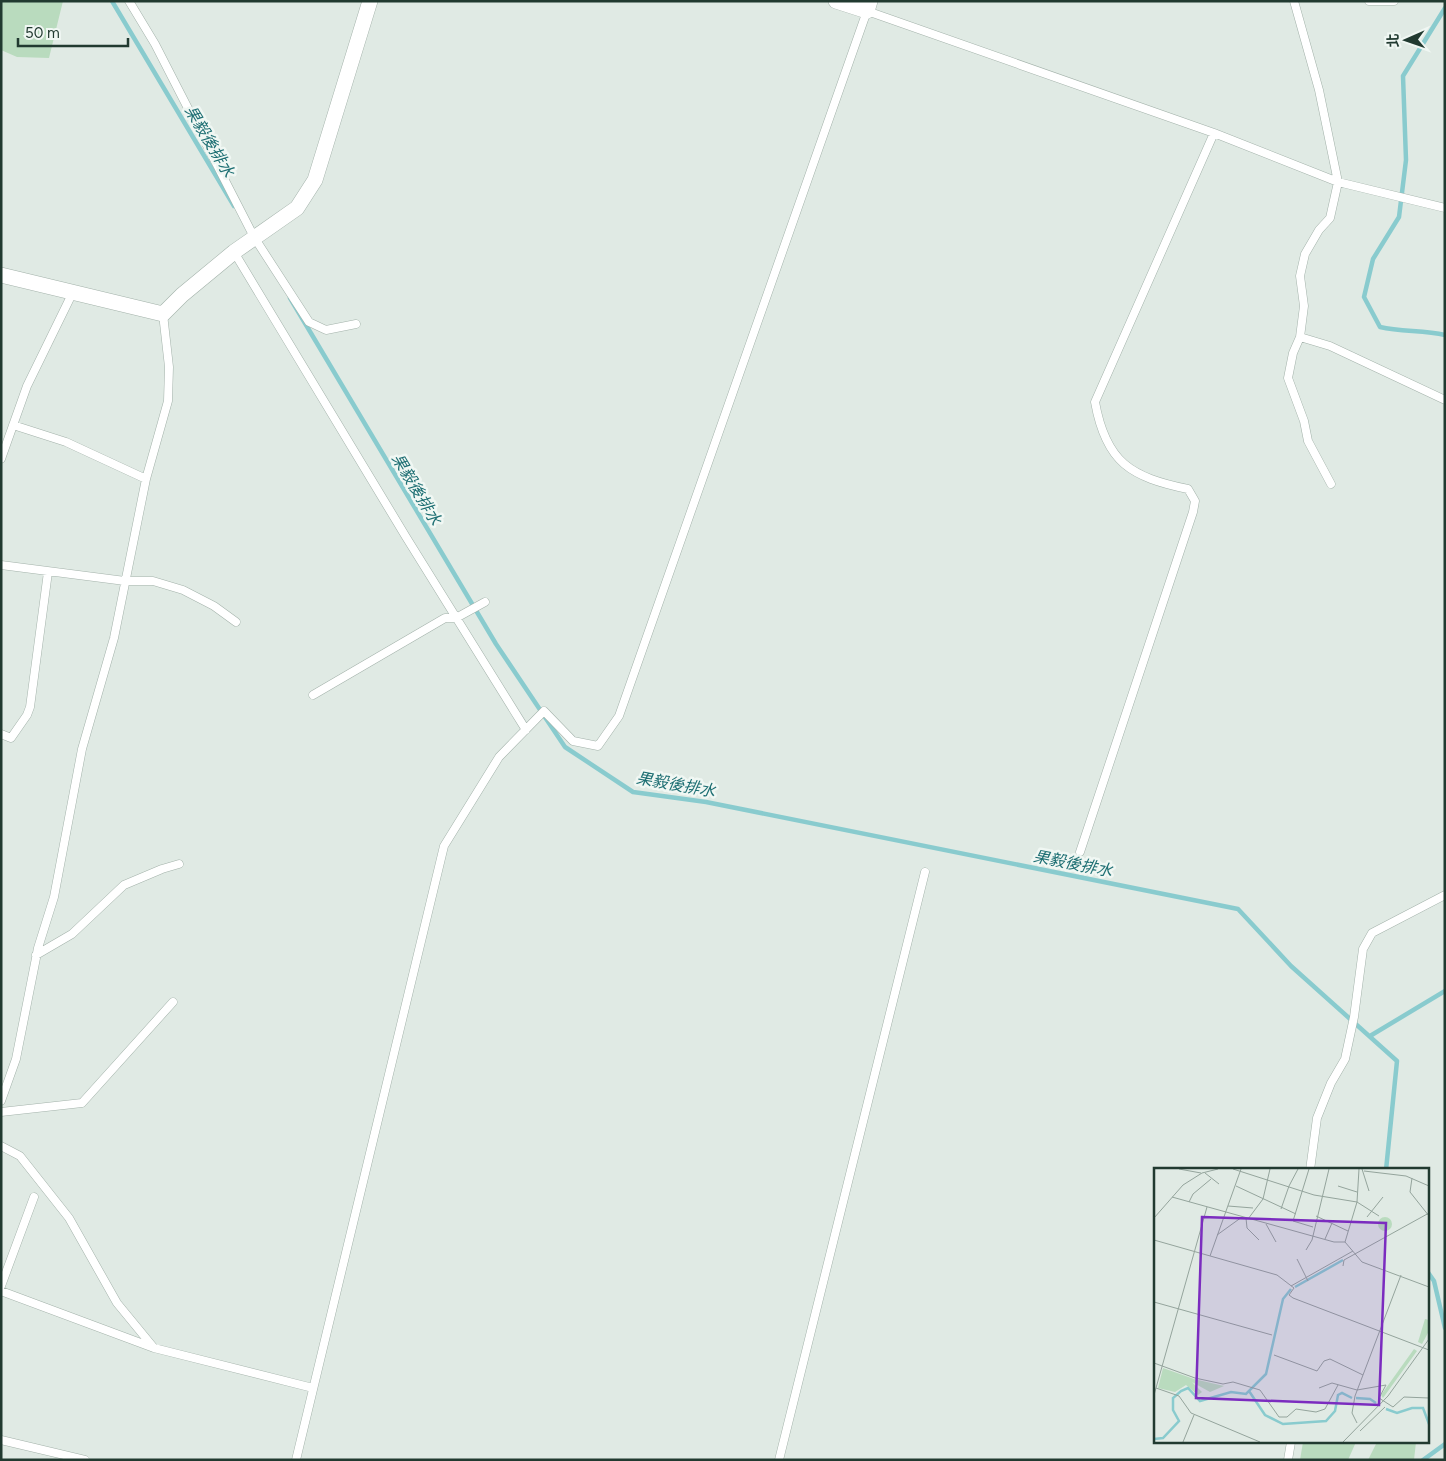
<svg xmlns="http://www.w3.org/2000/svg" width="1446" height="1461" font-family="Figtree,'Noto Sans TC',sans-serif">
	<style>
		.green { fill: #b9dbbe }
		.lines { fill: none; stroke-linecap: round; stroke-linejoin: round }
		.stream { stroke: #89cbce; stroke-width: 4.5 }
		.service-casing { stroke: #a3b2aa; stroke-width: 9 }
		.minor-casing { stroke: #a3b2aa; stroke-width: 16 }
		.service { stroke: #fff; stroke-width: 8 }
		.minor { stroke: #fff; stroke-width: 15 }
		.labels { text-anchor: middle; stroke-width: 5; stroke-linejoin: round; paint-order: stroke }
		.water-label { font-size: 16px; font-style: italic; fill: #1e6f73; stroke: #f0f7f3 }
		.inset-river { fill: none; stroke: #89cbce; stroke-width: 2.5 }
		.inset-road { fill: none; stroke: #94a49c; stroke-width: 1 }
		.view { fill: #7b2cbf; fill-opacity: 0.15; stroke: #7b2cbf; stroke-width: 2.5 }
		.inset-edge { fill: none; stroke: #213a30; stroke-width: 2.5 }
	</style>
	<rect width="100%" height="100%" fill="#e0eae4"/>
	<path class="green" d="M 1,1 L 63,1 L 49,58 L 17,57 L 1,50 Z
		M 1303,1442 L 1356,1442 L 1348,1460 L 1300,1460 Z
		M 1377,1442 L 1416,1442 L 1414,1460 L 1368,1460 Z"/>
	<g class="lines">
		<path class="stream" d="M 112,1 L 234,206
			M 1445,8 L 1403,76 L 1406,160 L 1399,217 L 1373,259 L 1364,297 L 1380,327 C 1402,332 1423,330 1445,335
			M 290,298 L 496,644 L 565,747 L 633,792 L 706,802 L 1238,909 L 1291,966 L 1397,1061 L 1386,1170
			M 1370,1036 L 1445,991
			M 1427,1271 L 1434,1281 L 1445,1328
			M 1423,1460 L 1445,1444"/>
		<g class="service-casing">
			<path id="service" d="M 129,1 L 155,44 L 254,237 L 309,322 L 326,330 L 356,324
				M 1294,1 L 1319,90 L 1338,182 L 1330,218 L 1319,230 L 1305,254 L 1300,276 L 1304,306 L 1300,337 L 1293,353 L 1288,378 L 1304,421 L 1308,441 L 1331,484
				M 1369,1 L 1394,1
				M 234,252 L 406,537 L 526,730
				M 1300,337 L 1330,346 L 1445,400
				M 13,425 L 66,442 L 146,479
				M 1,459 L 27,386 L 73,292
				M 1,565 L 125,581 L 153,581 L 183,590 L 214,606 L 236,622
				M 313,695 L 445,618 L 456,618 L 485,602
				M 1,734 L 11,738 L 27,715 L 30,707 L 48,572
				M 1080,852 L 1193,512 L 1195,501 L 1188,489 C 1131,477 1106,463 1095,402 L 1214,133
				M 36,955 L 72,934 L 124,885 L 162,869 L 179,864
				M 1,1101 L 16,1059 L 38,948 L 54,897 L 82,749 L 114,638 L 146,479 L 168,401 L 169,367 L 163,314
				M 1,1112 L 82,1103 L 173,1002
				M 1,1146 L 20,1156 L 69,1218 L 117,1303 L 154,1348
				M 1310,1170 L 1317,1118 L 1331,1083 L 1345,1059 L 1354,1017 L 1363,949 L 1372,933 L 1445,895
				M 1,1286 L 34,1197
				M 1,1291 L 154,1348 L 313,1388
				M 1,1440 L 85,1460
				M 296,1460 L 444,846 L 499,757 L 544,711 L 573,741 L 598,746 L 619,716 L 867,11 L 1214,133 L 1338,182 L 1445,208
				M 779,1460 L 925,872
				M 1288,1460 L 1291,1442"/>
		</g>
		<g class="minor-casing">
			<path id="minor" d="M 836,1 L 867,11 L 870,1
				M 1,275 L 163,314 L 182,295 L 234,252 L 297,208 L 315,180 L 370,1"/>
		</g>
		<use href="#service" class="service"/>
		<use href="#minor" class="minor"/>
	</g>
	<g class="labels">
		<g class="water-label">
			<text transform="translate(210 141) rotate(59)" y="6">果毅後排水</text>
			<text transform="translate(417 489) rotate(59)" y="6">果毅後排水</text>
			<text transform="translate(676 784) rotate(10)" y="6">果毅後排水</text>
			<text transform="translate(1073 863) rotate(11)" y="6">果毅後排水</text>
		</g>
	</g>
	<g transform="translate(1154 1168)">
		<rect width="275" height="275" fill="#e0eae4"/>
		<path d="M224 56a7 7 0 1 1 14 0a7 7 0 1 1-14 0ZM 271,151 L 275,152 L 275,163 L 268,176 L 264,174 ZM 260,181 L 263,183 L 229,230 L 227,227 ZM 9,200 L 40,211 L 70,218 L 56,224 L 38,214 L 48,224 L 44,227 L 32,217 L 21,224 L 4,220 Z" fill="#b9dbbe"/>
		<path class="inset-river" d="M 141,119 L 189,92M 95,223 L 111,247 L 129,256 L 172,253 L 181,243 L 184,227 L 188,225 L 198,230M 202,230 L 216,231 L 222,235M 232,241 L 243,245 L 258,240 L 269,240 L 275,256M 0,271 L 9,270 L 25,253 L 19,242 L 19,230 L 27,223 L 34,220 L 46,233 L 77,224 L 92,226 L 112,206 L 129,131 L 137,121"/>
		<path class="inset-road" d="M 25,1 L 47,5M 79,1 L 160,27 L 203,34 L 225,48M 155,1 L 139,53 L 159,59M 205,1 L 203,34 L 191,74 L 208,94 L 275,119M 208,1 L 215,23M 210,3 L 252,8 L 275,18M 51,5 L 65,16M 258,10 L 256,24 L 275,48M 82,18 L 142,46M 135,18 L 144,1M 184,18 L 203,24M 18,29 L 180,74 L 191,74M 35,34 L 39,26 L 57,11M 74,38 L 99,40M 127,41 L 135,18M 162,48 L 194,63M 213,49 L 229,29M 0,50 L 29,17 L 48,5 L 64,1M 92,50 L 93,60 L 105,72M 94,51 L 109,31 L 116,1M 112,56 L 122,74M 63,67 L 88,49M 171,71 L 178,55M 0,72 L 123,107 L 140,120 L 135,127 L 139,130 L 275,182M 152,82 L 158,72 L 175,1M 56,88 L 87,1M 143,91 L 154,113M 189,98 L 190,92 L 275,45M 137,118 L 199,83M 0,134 L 118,167M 120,187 L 163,203 L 170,193 L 176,191 L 209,207M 0,195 L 41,210 L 69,216 L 79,214 L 106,222 L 125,249 L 133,249 L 142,241 L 162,244 L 171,241 L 184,217M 2,220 L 25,228 L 37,245 L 106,274M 165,220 L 178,215 L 203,222 L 232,217 L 225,230 L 239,239 L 250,229 L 275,230M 0,227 L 53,39M 203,255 L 198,245 L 201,228 L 247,107M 206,263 L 231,239M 29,274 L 40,247M 189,274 L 234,228 L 275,171"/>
		<path class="view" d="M 48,49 L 232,55 L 225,237 L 42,230 Z"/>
		<rect width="275" height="275" class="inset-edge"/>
	</g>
	<rect width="1446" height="1461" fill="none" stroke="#213a30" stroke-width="5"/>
	<g transform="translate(1406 40) rotate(268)" stroke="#f0f7f3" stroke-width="4" paint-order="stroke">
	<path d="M0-4L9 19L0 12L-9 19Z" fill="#213a30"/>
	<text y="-8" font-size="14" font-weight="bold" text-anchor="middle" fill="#213a30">北</text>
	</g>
	<path d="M18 38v8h110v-8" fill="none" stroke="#213a30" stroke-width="2.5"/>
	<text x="25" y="38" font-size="15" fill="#213a30" stroke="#f0f7f3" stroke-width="4" paint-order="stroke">50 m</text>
</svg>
